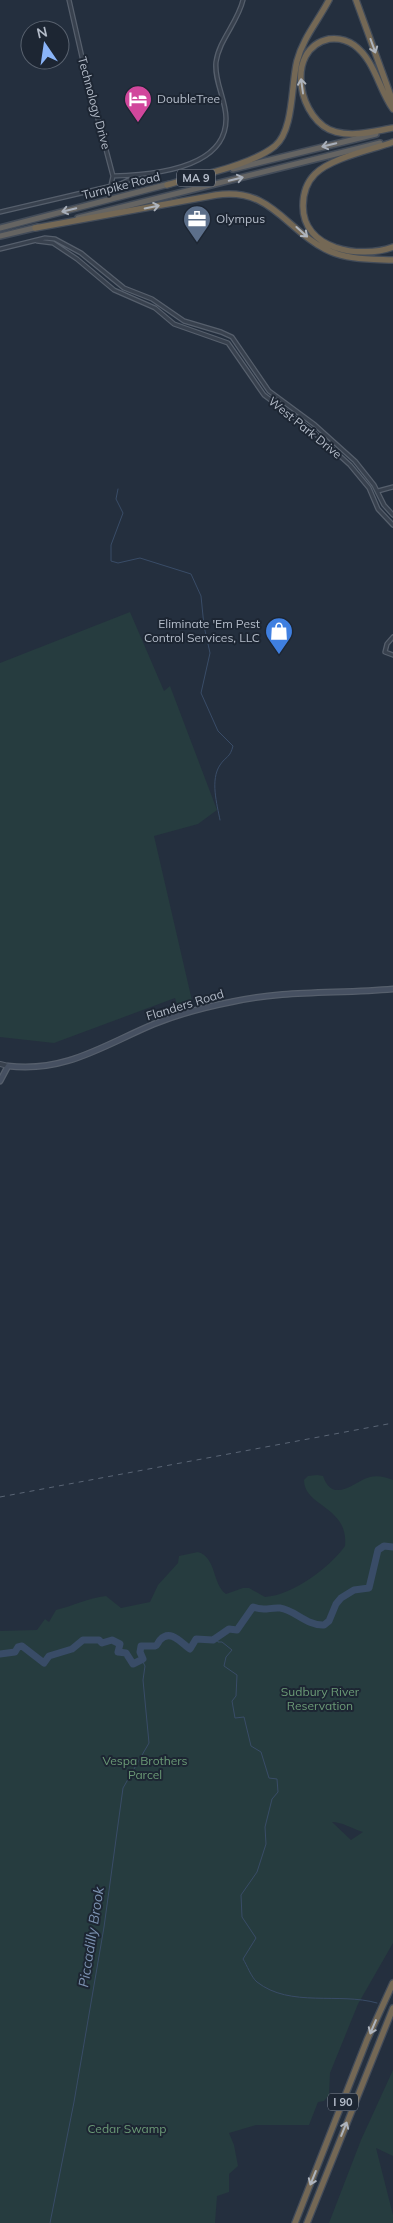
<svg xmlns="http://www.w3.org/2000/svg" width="393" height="2223" font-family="Mulish,sans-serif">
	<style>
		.green { fill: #263c3f; fill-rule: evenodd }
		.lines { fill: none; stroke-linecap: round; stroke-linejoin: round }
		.stream { stroke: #394c67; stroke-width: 1 }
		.river { stroke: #394c67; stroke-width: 7 }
		.minor-casing { stroke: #565f6c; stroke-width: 5.5 }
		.tertiary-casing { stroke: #565f6c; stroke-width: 6 }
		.secondary-casing { stroke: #565f6c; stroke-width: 7 }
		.trunk-casing { stroke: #434c59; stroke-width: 8 }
		.motorway-casing { stroke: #434c59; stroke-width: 8 }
		.minor { stroke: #38414e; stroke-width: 3 }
		.tertiary { stroke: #38414e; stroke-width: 4 }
		.secondary { stroke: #465061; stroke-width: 4.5 }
		.trunk { stroke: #656462; stroke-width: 5 }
		.motorway { stroke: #746855; stroke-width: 5.5 }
		.rail { stroke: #5a6575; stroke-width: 1; stroke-dasharray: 5 5; stroke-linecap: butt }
		.oneway { stroke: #aeb4bd }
		.oneway2 { stroke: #a8afba }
		.labels { text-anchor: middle; stroke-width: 4; stroke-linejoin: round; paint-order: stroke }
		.shield { fill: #1d2633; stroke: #878f9c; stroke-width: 1 }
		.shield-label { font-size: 11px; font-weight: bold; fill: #b4bcc9 }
		.poi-label { font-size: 12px; fill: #b4bcc9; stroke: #1d2633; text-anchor: start }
		.street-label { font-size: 12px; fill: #b4bcc9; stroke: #1d2633 }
		.park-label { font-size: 12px; fill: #6b9a76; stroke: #1d2633 }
		.water-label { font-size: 14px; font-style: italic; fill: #7c92b1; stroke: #1d2633 }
	</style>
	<rect width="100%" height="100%" fill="#242f3e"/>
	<path class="green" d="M 130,612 L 164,691 L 170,686 L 217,810 L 198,824 L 154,836 L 193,1005 L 178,1007 L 175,998 L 54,1043 L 0,1037 L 0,663 Z
		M 317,1475 L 323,1476 C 333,1505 355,1481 370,1477 C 378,1475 385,1477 393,1480 L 393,1943 L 358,2004 L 330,2073 L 329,2095 L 324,2101 L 318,2102 L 309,2125 L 256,2125 L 229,2133 L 234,2145 L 238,2166 L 229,2174 L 229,2192 L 217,2196 L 215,2223 L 0,2223 L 0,1631 L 37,1630 L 45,1619 L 49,1622 L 56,1610 C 73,1606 88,1598 106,1596 L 121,1608 L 150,1602 L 158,1585 L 178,1563 L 179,1556 L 198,1552 C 217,1558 212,1584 226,1594 L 243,1588 L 249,1588 L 265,1597 C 293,1595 329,1568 345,1546 C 349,1506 304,1507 304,1480 L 308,1476 ZM 332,1822 C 342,1822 353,1829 363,1832 L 351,1840 Z
		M 393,2070 L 393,2156 L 376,2148 L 393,2215 L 393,2223 L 329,2223 L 361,2140 Z"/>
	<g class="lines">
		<path class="stream" d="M 118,489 L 116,499 L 123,513 L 111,545 L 111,561 L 118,563 L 140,558 L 191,574 L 201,596 L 204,626 L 210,653 L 201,693 L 218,731 L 233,746 C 230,758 226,756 220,765 C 210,780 217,804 220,820
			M 217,1639 L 218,1642 L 222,1642 L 232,1650 L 226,1657 L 224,1666 L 237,1675 L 236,1696 L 232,1701 L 235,1718 L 244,1717 L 251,1746 L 261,1752 L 269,1778 L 277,1779 L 278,1792 L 272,1799 L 265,1827 L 266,1844 L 257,1872 L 241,1895 L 242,1917 L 256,1938 L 243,1959 C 247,1965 251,1977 257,1982 C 290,2008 339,1992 377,2003
			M 50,2223 L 74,2102 L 104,1927 L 123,1788 L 149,1743 L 143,1680 L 145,1666 L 142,1660"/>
		<path class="river" d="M 0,1654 L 15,1652 L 18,1647 L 22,1646 L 44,1663 L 49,1656 L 72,1649 L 83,1640 L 99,1640 L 102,1643 L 112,1640 L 120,1644 L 118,1652 L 126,1653 L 133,1664 L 143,1659 L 140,1652 L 141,1646 L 155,1646 C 158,1645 158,1642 160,1640 C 171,1628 182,1644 190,1649 L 196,1639 L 213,1640 L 229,1629 L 237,1630 L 253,1607 C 265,1612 269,1607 280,1608 C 295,1610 307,1626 324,1625 L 329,1621 L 336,1604 L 341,1598 L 354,1590 L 369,1588 L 378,1550 L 384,1546 L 393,1547"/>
		<g class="minor-casing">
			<path id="minor" d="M 69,0 L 84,66 L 113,176 L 111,185
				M 113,176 C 150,175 227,170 226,118 C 226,100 214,81 216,62 C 219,40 238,22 243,0
				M 0,212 L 120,184 L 138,176
				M 37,241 L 53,243 L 77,259 L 114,290 L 155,308 L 174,324 L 228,343 L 264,395 L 311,430 L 350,465 L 369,488 L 378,509 L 393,525
				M 0,249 L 45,238 L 55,239 L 81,253 L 124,288 L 152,299 L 184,321 L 221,332 L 232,337 L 269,391 L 315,425 L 355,461 L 374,485 L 384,505 L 393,515
				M 378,491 L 393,487
				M 393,637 L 387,644 L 385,652 L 393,655"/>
		</g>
		<g class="tertiary-casing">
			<path id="tertiary" d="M 0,1064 L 8,1066"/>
		</g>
		<g class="secondary-casing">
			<path id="secondary" d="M 0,1081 L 8,1066 C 65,1073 104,1045 154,1024 C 179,1014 205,1007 231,1002 C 284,990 339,994 393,989"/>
		</g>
		<g class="trunk-casing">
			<path id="trunk" d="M 233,169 L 376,134
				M 78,218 L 380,143
				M 0,228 L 169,184
				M 0,236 L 38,227"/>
		</g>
		<g class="motorway-casing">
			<path id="motorway" d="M 356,0 L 393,102
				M 393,109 C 379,90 375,60 354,45 C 347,40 337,38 329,39 C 283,49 299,123 336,132 C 355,137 375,131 393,128
				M 393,142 C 371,150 331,158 315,174 C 307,182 303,194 303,206 C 303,250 360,259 393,247
				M 167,185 C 199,175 250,166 275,146 C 294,130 291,85 297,61 C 303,38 318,21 329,0
				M 35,228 L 216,195 C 271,187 284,228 325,249 C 346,260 370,259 393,260
				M 295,2223 L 367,2040 L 393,1983
				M 307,2223 L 393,2008"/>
		</g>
		<use href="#minor" class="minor"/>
		<use href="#tertiary" class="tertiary"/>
		<use href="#secondary" class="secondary"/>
		<use href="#trunk" class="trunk"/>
		<use href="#motorway" class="motorway"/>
		<path class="rail" d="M 0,1497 L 393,1423"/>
	</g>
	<defs><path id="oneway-shaft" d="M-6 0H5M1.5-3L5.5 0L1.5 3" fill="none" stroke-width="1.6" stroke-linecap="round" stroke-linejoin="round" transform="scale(1.25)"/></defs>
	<g class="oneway">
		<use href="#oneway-shaft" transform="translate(373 46) rotate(70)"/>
		<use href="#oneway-shaft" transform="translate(302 86) rotate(-98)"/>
		<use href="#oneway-shaft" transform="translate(152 207) rotate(-11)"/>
		<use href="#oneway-shaft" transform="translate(302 232) rotate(42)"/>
		<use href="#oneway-shaft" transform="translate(373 2027) rotate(113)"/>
		<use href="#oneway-shaft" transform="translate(344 2129) rotate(-68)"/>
		<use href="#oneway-shaft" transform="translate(313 2178) rotate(112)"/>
	</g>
	<g class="oneway2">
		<use href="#oneway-shaft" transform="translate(329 145) rotate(166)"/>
		<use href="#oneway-shaft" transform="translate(236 179) rotate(-14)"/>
		<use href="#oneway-shaft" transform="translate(69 210) rotate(166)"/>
	</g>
	<defs>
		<g id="hotel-pin" transform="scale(1.4375)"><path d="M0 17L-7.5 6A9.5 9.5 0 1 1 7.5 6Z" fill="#d1479c" stroke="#1d2633"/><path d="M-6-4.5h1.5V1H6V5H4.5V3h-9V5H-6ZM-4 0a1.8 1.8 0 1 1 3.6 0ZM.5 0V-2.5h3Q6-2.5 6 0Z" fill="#fff"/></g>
		<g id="office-pin" transform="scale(1.4375)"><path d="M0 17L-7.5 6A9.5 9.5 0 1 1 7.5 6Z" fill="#5c6f8a" stroke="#1d2633"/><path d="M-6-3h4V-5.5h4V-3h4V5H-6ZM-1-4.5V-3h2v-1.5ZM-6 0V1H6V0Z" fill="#fff"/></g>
		<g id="shop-pin" transform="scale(1.4375)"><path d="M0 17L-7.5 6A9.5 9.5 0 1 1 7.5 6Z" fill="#3f7fe0" stroke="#1d2633"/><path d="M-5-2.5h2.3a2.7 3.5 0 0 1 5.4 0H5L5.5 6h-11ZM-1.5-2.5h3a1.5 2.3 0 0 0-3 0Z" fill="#fff"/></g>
	</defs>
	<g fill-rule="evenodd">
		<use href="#hotel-pin" x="138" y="99"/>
		<use href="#office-pin" x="197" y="219"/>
		<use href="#shop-pin" x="279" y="631"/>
	</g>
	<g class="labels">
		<g class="shield">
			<rect x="177" y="169.5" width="38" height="17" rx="4"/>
			<rect x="328" y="2093.5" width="30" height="17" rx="4"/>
		</g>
		<g class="shield-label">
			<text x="196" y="182">MA 9</text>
			<text x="343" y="2106">I 90</text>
		</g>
		<g class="poi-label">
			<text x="157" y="103">DoubleTree</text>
			<text x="216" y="223">Olympus</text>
			<text x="260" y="628" text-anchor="end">Eliminate 'Em Pest<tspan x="260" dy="14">Control Services, LLC</tspan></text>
		</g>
		<g class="street-label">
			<text transform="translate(94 103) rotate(75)" y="4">Technology Drive</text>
			<text transform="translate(121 186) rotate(-14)" y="4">Turnpike Road</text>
			<text transform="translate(305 428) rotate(39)" y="4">West Park Drive</text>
			<text transform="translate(185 1005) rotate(-17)" y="4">Flanders Road</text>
		</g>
		<g class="park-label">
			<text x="320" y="1696">Sudbury River<tspan x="320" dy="14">Reservation</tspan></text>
			<text x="145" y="1765">Vespa Brothers<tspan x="145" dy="14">Parcel</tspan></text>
			<text x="127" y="2133">Cedar Swamp</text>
		</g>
		<g class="water-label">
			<text transform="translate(91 1937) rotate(-81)" y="5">Piccadilly Brook</text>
		</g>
	</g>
	<g transform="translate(45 45) rotate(347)"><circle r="24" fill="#1d2633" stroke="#59626f"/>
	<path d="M0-4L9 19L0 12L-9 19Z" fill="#8ab4f8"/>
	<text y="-8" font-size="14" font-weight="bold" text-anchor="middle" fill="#b4bcc9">N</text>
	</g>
</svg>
